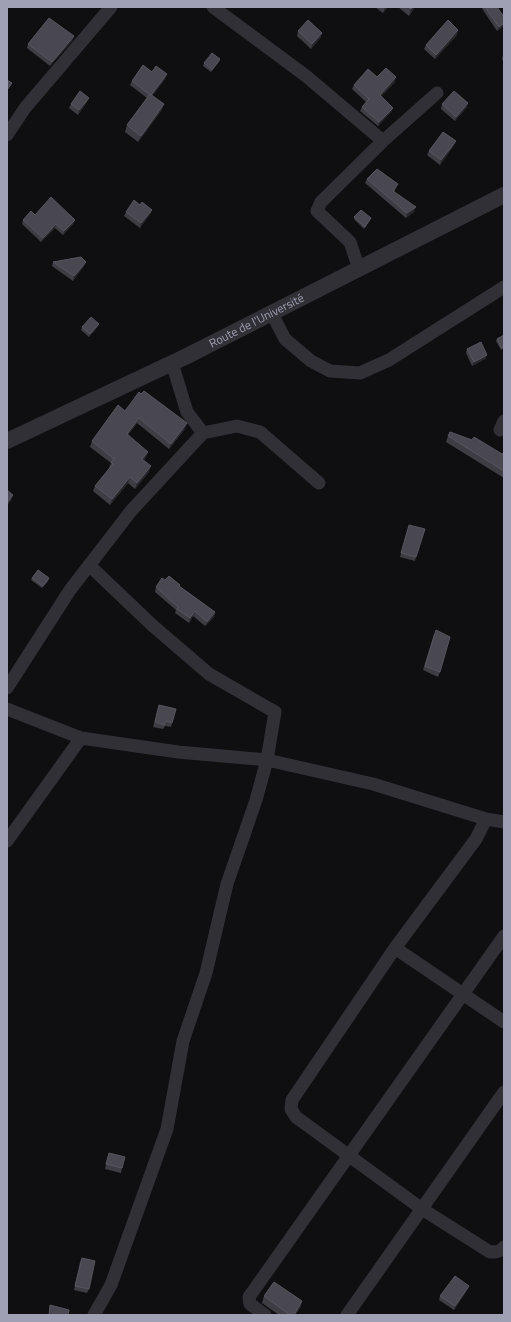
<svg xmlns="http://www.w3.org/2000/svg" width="511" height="1322" font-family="'Titillium Web',sans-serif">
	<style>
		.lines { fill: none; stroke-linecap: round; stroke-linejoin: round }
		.minor { stroke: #303036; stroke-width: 13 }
		.tertiary { stroke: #303036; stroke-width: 16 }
		.wall { fill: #3e3d44 }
		.shaded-wall { fill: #27262b }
		.building { fill: #494850; stroke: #565660 }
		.labels { text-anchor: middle; stroke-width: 3; stroke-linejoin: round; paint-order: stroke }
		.street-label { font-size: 12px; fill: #9fa0b3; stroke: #0a0a0c }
	</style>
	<rect width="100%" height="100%" fill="#0f0f11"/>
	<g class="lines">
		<path class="minor" d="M 213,7 L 306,76 L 383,141
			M 7,135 L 25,108 L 111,7
			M 359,269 L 350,242 L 317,211 L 321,202 L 383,141 L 437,93
			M 271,312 L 285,339 L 311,361 L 330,371 L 360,373 L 389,360 L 504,287
			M 172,363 L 187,412 L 203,433
			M 500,430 L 504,421
			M 89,565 L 152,625 L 209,674 L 275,712 L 267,760 L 256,800 L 227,884 L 206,973 L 183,1041 L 167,1129 L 111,1285 L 94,1315
			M 7,688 L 70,590 L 131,511 L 203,433 L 237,426 L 260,432 L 319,483
			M 7,709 L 81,738 L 178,752 L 267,760 L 373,784 L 486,819 L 504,822
			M 486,819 L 476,839 L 395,948 L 292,1100 L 291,1109 L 296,1117 L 422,1209 L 490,1252 C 496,1252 500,1252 504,1247
			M 7,841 L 81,738
			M 395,948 L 504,1022
			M 265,1315 L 250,1304 L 249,1297 L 504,936
			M 347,1315 L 504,1092"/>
		<path class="tertiary" id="s1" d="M 7,441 L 187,356 L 504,195"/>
	</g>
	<path class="wall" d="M 375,7 L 388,7 L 383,13 Z
		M 398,7 L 415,7 L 409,16 Z
		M 481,7 L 497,7 L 504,17 L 504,26 L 497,31 Z
		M 298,31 L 321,37 L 311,49 L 297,36 Z
		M 457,35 L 435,59 L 424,49 L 426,45 Z
		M 73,40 L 50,66 L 27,48 L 28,44 Z
		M 504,54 L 504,63 L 502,59 L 503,55 Z
		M 220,59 L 219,62 L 211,72 L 203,66 L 204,63 Z
		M 152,72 L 165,79 L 152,96 L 164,104 L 161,111 L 138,142 L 125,132 L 127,125 L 147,98 L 130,85 L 132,81 Z
		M 377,77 L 395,82 L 381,96 L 393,108 L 391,112 L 378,126 L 360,111 L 362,107 L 366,102 L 352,89 L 354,85 Z
		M 87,102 L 78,115 L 69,108 L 71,104 Z
		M 442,104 L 467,107 L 455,121 L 441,109 Z
		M 454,145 L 440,165 L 427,155 L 429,151 Z
		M 367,179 L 396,188 L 394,192 L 414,212 L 406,218 L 365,183 Z
		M 140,205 L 152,210 L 150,214 L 140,228 L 124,216 L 126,212 Z
		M 35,215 L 75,220 L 73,224 L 63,235 L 55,228 L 41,242 L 22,224 L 23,220 Z
		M 354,217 L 371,218 L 364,229 L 354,219 Z
		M 53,262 L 84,266 L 73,281 L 52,266 Z
		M 98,326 L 89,337 L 81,330 L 82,327 Z
		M 504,335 L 504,348 L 501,350 L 496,341 L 497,339 Z
		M 467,349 L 487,355 L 485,359 L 472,366 L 466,353 Z
		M 125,411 L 185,429 L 169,449 L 137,423 L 128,435 L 146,457 L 144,460 L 149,472 L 135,489 L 128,483 L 110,505 L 93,491 L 95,486 L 110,468 L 109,468 L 111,463 L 90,447 L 92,441 Z
		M 448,436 L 502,454 L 504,452 L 504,478 L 446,442 Z
		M 408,529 L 416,557 L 415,561 L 400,557 Z
		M 32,578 L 49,578 L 48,581 L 42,588 L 31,580 Z
		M 165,580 L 179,586 L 215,612 L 214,617 L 205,626 L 193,616 L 189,623 L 175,613 L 176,610 L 155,592 L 156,587 Z
		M 434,634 L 440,672 L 438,677 L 423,670 Z
		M 159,705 L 172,723 L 171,727 L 165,726 L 163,729 L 153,727 Z
		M 109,1153 L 122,1168 L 121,1173 L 105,1169 Z
		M 82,1258 L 89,1289 L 87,1293 L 74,1290 L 80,1262 Z
		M 469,1286 L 467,1290 L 454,1310 L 439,1300 L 440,1296 Z
		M 264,1296 L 302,1301 L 300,1308 L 295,1315 L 279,1315 L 262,1303 Z"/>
	<path class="shaded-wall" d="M 385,7 L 388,7 L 383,13 Z
		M 413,7 L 415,7 L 409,16 L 411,9 Z
		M 504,23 L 504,26 L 497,31 L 499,27 Z
		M 458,30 L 457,35 L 435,59 L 436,55 Z
		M 322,33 L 321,37 L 311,49 L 312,44 Z
		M 74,36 L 73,40 L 50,66 L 52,62 Z
		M 220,59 L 219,62 L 211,72 L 212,70 Z
		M 167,74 L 165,79 L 149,100 L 151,96 Z
		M 396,77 L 395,82 L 379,99 L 380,95 Z
		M 89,98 L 87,102 L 78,115 L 79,110 Z
		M 468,103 L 467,107 L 455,121 L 456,117 Z
		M 164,104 L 161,111 L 138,142 L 141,136 Z
		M 393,108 L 391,112 L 378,126 L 379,122 Z
		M 456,141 L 454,145 L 440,165 L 441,160 Z
		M 416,207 L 414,212 L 406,218 L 407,213 Z
		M 152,210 L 150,214 L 140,228 L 141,223 Z
		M 75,220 L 73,224 L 63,235 L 64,231 Z
		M 56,224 L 55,228 L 41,242 L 43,238 Z
		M 86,262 L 84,266 L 73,281 L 74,276 Z
		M 99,324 L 98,326 L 89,337 L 90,334 Z
		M 487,355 L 485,359 L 472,366 L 474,362 Z
		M 139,418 L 137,423 L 125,439 L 127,434 Z
		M 187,423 L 185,429 L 169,449 L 171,444 Z
		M 148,452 L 146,457 L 140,465 L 142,459 Z
		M 151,466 L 149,472 L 135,489 L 137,483 Z
		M 130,477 L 128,483 L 110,505 L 112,499 Z
		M 13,495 L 11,501 L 7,506 L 7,503 Z
		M 195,611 L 193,616 L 189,623 L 190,618 Z
		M 215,612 L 214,617 L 205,626 L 207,622 Z
		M 469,1286 L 467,1290 L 454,1310 L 455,1306 Z
		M 302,1301 L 300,1308 L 295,1315 L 294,1315 Z"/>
	<path class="building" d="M 408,7 L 413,7 L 411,9 Z
		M 485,7 L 497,7 L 504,17 L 504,23 L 499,27 Z
		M 49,18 L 74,36 L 52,62 L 28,44 Z
		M 308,20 L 322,33 L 312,44 L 298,31 Z
		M 448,20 L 458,30 L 436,55 L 426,45 Z
		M 212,53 L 220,59 L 212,70 L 204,63 Z
		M 143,65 L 152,72 L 156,66 L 167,74 L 151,95 L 150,94 L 150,95 L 132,81 Z
		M 386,68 L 396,77 L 380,95 L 393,108 L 379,122 L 362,107 L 369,99 L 354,85 L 368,69 L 377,77 Z
		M 7,80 L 12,83 L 7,90 Z
		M 80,91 L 89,98 L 79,110 L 71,104 Z
		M 454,91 L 468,103 L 456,117 L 442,104 Z
		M 150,94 L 164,104 L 141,136 L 127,125 Z
		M 443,132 L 456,141 L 441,160 L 429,151 Z
		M 377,169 L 398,184 L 393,191 L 416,207 L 407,213 L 367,179 Z
		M 51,197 L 75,220 L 64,231 L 56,224 L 43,238 L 23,220 L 31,211 L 35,215 Z
		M 134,200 L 140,205 L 142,202 L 152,210 L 141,223 L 126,212 Z
		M 361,210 L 371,218 L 365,227 L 354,217 Z
		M 81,257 L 86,262 L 74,276 L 53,262 Z
		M 91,317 L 99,324 L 90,334 L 82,327 Z
		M 504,335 L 504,347 L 502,348 L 497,339 Z
		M 481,342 L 487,355 L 474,362 L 467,349 Z
		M 144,391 L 187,423 L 171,444 L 139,418 L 127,434 L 148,452 L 142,459 L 151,466 L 137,483 L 130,477 L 112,499 L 95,486 L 113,464 L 111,462 L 114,459 L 92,441 L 118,405 L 125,411 L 139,392 L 141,394 Z
		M 450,432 L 472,440 L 474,437 L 502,454 L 504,452 L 504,471 L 448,436 Z
		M 7,490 L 13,495 L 7,503 Z
		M 409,525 L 425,529 L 416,557 L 401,553 Z
		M 38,570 L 49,578 L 43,586 L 32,578 Z
		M 169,576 L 180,585 L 179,586 L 215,612 L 207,622 L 195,611 L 190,618 L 177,609 L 178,607 L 156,587 L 162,578 L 165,580 Z
		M 436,630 L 450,637 L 440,672 L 425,666 Z
		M 159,705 L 176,709 L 172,723 L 166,721 L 164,725 L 155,722 Z
		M 109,1153 L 125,1157 L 122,1168 L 106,1164 Z
		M 82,1258 L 95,1261 L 89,1289 L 75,1286 Z
		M 455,1276 L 469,1286 L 455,1306 L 440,1296 Z
		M 274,1282 L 302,1301 L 294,1315 L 290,1315 L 264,1296 Z
		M 50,1305 L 69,1310 L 68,1315 L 49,1315 Z"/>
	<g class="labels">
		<g class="street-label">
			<text dy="4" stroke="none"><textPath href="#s1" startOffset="277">Route de l'Université</textPath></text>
		</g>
	</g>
	<rect width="511" height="1322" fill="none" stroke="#9fa0b3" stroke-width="16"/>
</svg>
